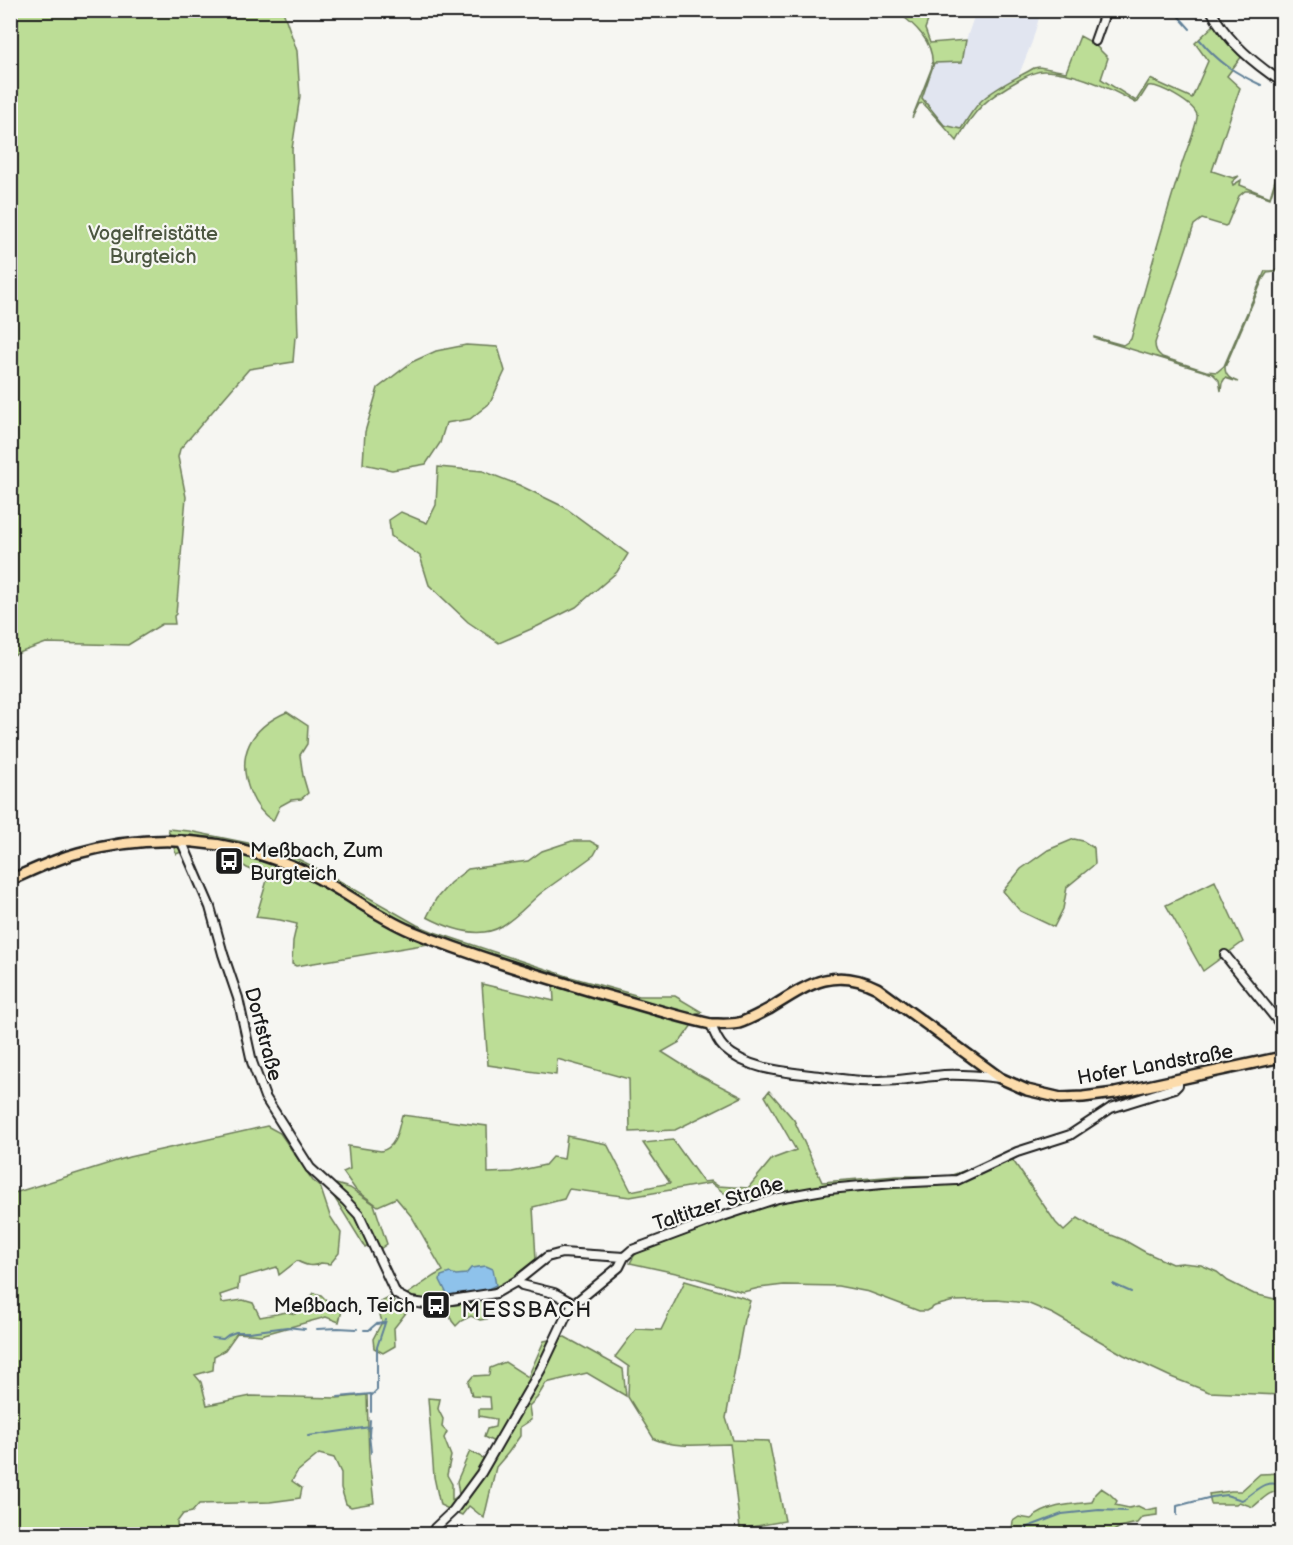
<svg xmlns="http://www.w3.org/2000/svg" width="1293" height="1545" font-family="'Balsamiq Sans',sans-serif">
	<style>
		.built { fill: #e1e5f0 }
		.green { fill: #bcdd96; stroke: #6c7c59; stroke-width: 1.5 }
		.water { fill: #8ec2eb; stroke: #608098; stroke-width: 1.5 }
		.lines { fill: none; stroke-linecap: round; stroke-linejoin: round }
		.stream { stroke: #608098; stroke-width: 2 }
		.minor-casing { stroke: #1c1c1c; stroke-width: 12 }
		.major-casing { stroke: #1c1c1c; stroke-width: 14 }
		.minor { stroke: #f6f6f2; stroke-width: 8 }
		.major { stroke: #fcdcac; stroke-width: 9 }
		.labels { text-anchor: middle; stroke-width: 4.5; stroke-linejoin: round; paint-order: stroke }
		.park-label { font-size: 20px; fill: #4c5641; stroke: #f6f6f2 }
		.poi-label { font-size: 20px; fill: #1c1c1c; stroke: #f6f6f2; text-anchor: start }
		.street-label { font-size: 20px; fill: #1c1c1c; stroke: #f6f6f2 }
		.quarter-label { font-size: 22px; letter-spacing: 1.5px; fill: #1c1c1c; stroke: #f6f6f2 }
	</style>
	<rect width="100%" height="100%" fill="#f6f6f2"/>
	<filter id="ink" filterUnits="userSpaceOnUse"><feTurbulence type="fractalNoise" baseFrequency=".0167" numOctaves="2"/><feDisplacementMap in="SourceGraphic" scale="12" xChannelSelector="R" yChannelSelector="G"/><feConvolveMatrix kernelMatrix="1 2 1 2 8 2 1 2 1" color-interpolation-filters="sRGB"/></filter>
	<g filter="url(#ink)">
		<path class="built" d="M 976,11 L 1041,11 L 1032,42 L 1018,77 L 982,101 L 969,116 L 961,129 L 944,125 L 922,98 L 934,63 L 962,62 L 966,40 Z"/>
		<path class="green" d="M 11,11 L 283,11 L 297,51 L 300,96 L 292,149 L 298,336 L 295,337 L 293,362 L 249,369 L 180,449 L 178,457 L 186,497 L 176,614 L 174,616 L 175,624 L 162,624 L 128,645 L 46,643 L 11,656 Z
			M 896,11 L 928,11 L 930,15 L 925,29 L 930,43 L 966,40 L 962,62 L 934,63 L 922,98 L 944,125 L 961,129 C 967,119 973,109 981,101 C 996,87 1017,78 1034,68 L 1039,67 L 1066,72 L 1080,36 L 1093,43 L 1108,58 L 1101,79 L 1136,101 L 1150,79 L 1192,98 L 1208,61 L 1195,43 L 1215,24 L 1220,34 L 1242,56 L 1227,76 L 1240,88 L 1212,171 L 1233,178 L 1239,176 L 1232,182 L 1233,185 L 1241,180 L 1240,185 L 1270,197 L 1282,157 L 1282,162 L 1270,198 L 1251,191 L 1245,191 L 1239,196 L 1227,225 L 1225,226 L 1202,219 L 1194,225 L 1155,343 C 1155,350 1157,353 1162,357 L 1206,371 L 1217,372 L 1224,366 L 1265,271 L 1282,271 L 1267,273 L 1263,279 L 1225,367 C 1225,376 1230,379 1238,382 L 1225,378 L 1222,383 L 1221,391 L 1219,380 L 1213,374 L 1094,338 L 1094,337 L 1123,345 L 1129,341 L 1131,339 C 1147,281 1163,224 1181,167 C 1183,158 1199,121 1197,115 C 1194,104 1159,84 1148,86 L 1138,102 L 1136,103 C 1110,88 1075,72 1045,71 C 1036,70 1026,76 1019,80 C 988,97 974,109 957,141 L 923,103 L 919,104 L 912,118 L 932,67 C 935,42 914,24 896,11 Z
			M 466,345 L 498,347 L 505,371 L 490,403 L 470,419 L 446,423 L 440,443 L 426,464 L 392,470 L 363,464 L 365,432 L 378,388 L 412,362 L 436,351 Z
			M 438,467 L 483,471 L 519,485 L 564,507 L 628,554 L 617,572 L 576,607 L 538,626 L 499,643 L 468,622 L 429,585 L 420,556 L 391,536 L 389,520 L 401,512 L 427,523 L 436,505 Z
			M 287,712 L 308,726 L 307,744 L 300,755 L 303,776 L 308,793 L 301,799 L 291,800 L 280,806 L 273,821 C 263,815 255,804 250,792 C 236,755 250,728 287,712 Z
			M 168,829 L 189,831 L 278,849 L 322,871 L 417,925 L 434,932 L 567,976 L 639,996 L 675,996 L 702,1012 L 696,1013 L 692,1025 L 680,1042 L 662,1052 L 697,1074 L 742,1097 L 675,1130 L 630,1132 L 629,1079 L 557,1059 L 556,1075 L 488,1065 L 482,984 L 554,1001 L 553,984 L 428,944 L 296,966 L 292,964 L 293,941 L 297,924 L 280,920 L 256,917 L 268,877 L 247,868 L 215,848 L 197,846 L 176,854 Z
			M 1074,839 L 1083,841 L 1094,848 L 1095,864 L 1067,887 L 1063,909 L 1054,927 L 1020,911 L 1003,891 L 1021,869 L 1048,850 Z
			M 572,841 L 590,841 L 599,846 L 594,855 C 577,868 558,880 541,893 C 528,904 517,917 502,926 C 479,940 448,928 427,917 L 436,899 L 450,883 L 468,869 L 528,861 L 542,851 Z
			M 1215,881 L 1243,942 L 1203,971 L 1166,905 Z
			M 769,1091 L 794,1120 L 822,1182 L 897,1176 L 949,1176 L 984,1164 L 986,1172 L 986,1169 L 1012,1159 L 1056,1223 L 1064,1231 L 1078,1218 L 1096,1229 L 1124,1240 L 1145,1252 L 1172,1264 L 1182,1263 L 1201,1265 L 1217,1272 L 1228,1281 L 1254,1294 L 1275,1299 L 1282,1298 L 1282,1395 L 1209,1392 L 1171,1377 L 1124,1355 L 1053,1314 L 1027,1303 L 997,1300 L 954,1301 L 935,1306 L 926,1311 L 919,1311 L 869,1292 L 838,1286 L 784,1285 L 759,1288 L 743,1292 L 685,1275 L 630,1263 L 634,1256 L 643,1248 L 745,1209 L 711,1183 L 630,1197 L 569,1189 L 564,1199 L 533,1207 L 536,1259 L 504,1284 L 493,1288 L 419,1300 L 406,1295 L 434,1276 L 443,1271 L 412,1217 L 396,1198 L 378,1206 L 355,1189 L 343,1172 L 350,1169 L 348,1146 L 381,1151 C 397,1148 398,1128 402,1115 L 487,1126 L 488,1173 L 512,1172 L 545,1165 L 552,1157 L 564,1159 L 567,1136 L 607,1144 L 631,1191 L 670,1183 L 643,1143 L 673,1140 L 703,1182 L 711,1181 L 718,1186 L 748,1188 L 772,1159 L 796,1150 L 765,1096 Z
			M 267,1126 L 280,1133 L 313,1181 L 320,1186 L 330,1216 L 341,1233 L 339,1253 L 330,1264 L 321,1263 C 313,1268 305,1265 297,1261 L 279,1275 L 277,1267 L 239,1278 L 238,1289 L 220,1295 L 222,1303 L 243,1300 L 253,1303 L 260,1317 L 287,1312 L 295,1314 L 314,1293 L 321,1295 L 329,1303 L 343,1307 L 339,1322 L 326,1317 L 261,1335 L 237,1333 L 225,1350 L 214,1356 L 213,1370 L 195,1375 L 201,1382 L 207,1405 L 251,1396 L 337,1398 L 367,1395 L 369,1459 L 374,1503 L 351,1507 L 346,1504 L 341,1488 L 341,1473 L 334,1458 L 319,1454 L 297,1472 L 292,1481 L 302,1488 L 300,1498 L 270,1502 L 199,1504 L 192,1512 L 183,1514 L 177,1522 L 178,1534 L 11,1534 L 11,1194 L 129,1157 Z
			M 336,1184 L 350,1188 L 374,1204 L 387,1244 L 380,1249 L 376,1241 L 365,1247 L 329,1189 Z
			M 685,1281 L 744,1298 L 750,1301 L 744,1319 L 726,1418 L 733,1440 L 769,1441 L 785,1521 L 740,1529 L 730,1444 C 705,1444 678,1449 654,1439 L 628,1397 L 629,1367 L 615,1357 L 636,1329 L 661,1330 Z
			M 391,1297 L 396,1305 L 402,1304 L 409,1309 L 394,1328 L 395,1346 L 383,1353 L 374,1348 L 373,1339 L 382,1322 L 377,1304 Z
			M 491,1301 L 492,1318 L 480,1320 L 471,1316 L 461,1321 L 456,1326 L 452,1321 L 446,1306 Z
			M 565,1337 L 623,1369 L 626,1396 L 587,1373 L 546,1383 L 537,1398 L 529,1406 L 531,1420 L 520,1427 L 520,1436 L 508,1453 L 496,1467 L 484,1518 L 469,1506 L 462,1515 L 440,1505 L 434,1477 L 428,1398 L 440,1399 L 438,1409 L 443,1419 L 442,1427 L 447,1432 L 444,1438 L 451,1456 L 447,1475 L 452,1484 L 452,1500 L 459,1495 L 457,1481 L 470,1451 L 492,1463 L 501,1445 L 484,1437 L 487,1429 L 495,1427 L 496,1419 L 479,1416 L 479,1409 L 491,1409 L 490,1397 L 472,1396 L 468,1382 L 473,1376 L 489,1375 L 490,1368 L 505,1362 L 528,1377 L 544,1341 Z
			M 1282,1473 L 1282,1491 C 1270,1490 1263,1499 1253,1507 L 1239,1502 L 1236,1504 L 1211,1504 L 1209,1494 L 1231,1491 L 1241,1491 L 1260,1474 Z
			M 1101,1488 L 1109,1493 L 1117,1501 L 1115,1505 L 1129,1508 L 1138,1506 L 1146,1510 L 1157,1508 L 1157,1515 L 1142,1517 L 1137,1523 L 1120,1527 L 1109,1534 L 1015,1534 L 1012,1529 L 1013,1521 L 1019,1517 L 1031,1519 C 1048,1505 1070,1504 1092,1502 L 1095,1494 Z"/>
		<path class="water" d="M 486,1266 L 493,1269 L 496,1285 L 486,1290 L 448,1296 L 440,1280 L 441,1276 L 450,1273 L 456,1275 L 466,1274 L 471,1268 Z"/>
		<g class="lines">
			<path class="stream" d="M 1173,10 L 1190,29
				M 1200,40 C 1218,62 1235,73 1261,85
				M 1113,1284 L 1131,1292
				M 317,1329 L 338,1328 L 357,1329
				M 364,1330 L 369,1330 L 376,1324 L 384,1323
				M 212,1338 L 223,1339 L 228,1335 L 236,1332 L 249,1332 L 287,1327 L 305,1329
				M 338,1397 L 371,1394
				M 371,1412 L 371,1396 L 377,1390 L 377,1347 L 386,1320
				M 370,1420 L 369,1435 L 371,1453
				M 308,1436 L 370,1427
				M 1177,1515 L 1177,1506 L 1212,1497 L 1226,1495 L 1242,1500 C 1257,1491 1263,1479 1282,1485
				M 1025,1528 L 1062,1514 L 1099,1510 L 1126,1511"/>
			<g class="minor-casing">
				<path id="minor" d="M 1211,10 C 1226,41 1255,64 1282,82
					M 1095,41 L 1106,10
					M 181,840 L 210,907 L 223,954 L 238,998 L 252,1062 L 265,1097 L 310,1168 L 345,1200 L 359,1215 L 396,1294 L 411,1302 L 426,1304 L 496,1293 L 517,1281 L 522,1285 L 554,1293 L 574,1304
					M 1225,955 L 1282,1026
					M 711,1024 C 714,1033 717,1041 724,1048 C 749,1071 789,1072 820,1076 C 838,1079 857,1082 875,1081 C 899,1081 921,1077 944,1075 C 963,1074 982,1076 1000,1078
					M 517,1281 L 547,1257 L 562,1253 L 624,1257
					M 432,1534 L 435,1528 L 453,1511 L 481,1473 L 541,1369 L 568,1312 L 574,1304 L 619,1267 L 624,1257 L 632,1250 L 723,1216 L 778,1198 L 829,1189 L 893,1183 L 957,1180 L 1017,1152 L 1070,1135 L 1111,1108 L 1175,1088 L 1178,1085 L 1178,1080"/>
			</g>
			<g class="major-casing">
				<path id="major" d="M 10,880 C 33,870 55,859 78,853 C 158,831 233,838 308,873 C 344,890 375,916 411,931 C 473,956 537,975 601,994 C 638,1004 674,1016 711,1024 C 720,1024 730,1025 739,1023 C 749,1020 759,1014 769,1009 C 806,986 833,965 877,988 L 1000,1078 L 1027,1090 L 1061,1098 L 1083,1097 L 1115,1093 L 1282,1057"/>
			</g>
			<use href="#minor" class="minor"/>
			<use href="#major" class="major"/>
		</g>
	</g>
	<defs>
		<g id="bus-square" transform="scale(1.5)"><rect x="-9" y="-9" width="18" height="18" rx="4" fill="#1c1c1c" stroke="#f6f6f2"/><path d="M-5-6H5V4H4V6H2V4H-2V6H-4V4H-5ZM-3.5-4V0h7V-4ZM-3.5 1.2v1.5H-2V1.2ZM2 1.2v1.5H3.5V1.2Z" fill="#fff"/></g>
	</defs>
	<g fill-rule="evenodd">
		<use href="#bus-square" x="229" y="861"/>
		<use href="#bus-square" x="436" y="1305"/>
	</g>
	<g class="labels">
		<g class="park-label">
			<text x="153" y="240">Vogelfreistätte<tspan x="153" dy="23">Burgteich</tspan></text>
		</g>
		<g class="poi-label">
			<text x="250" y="857">Meßbach, Zum<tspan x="250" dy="23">Burgteich</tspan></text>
			<text x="415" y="1312" text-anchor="end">Meßbach, Teich</text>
		</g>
		<g class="street-label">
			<text transform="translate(264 1034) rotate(75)" y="7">Dorfstraße</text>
			<text transform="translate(1155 1064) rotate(-10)" y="7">Hofer Landstraße</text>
			<text transform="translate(718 1203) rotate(-18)" y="7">Taltitzer Straße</text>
		</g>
		<g class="quarter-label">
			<text x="527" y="1317">MESSBACH</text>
		</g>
	</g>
	<rect width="1293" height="1545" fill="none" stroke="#f6f6f2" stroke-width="36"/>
	<rect x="18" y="18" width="1257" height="1509" fill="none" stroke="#1c1c1c" stroke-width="2" filter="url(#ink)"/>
</svg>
